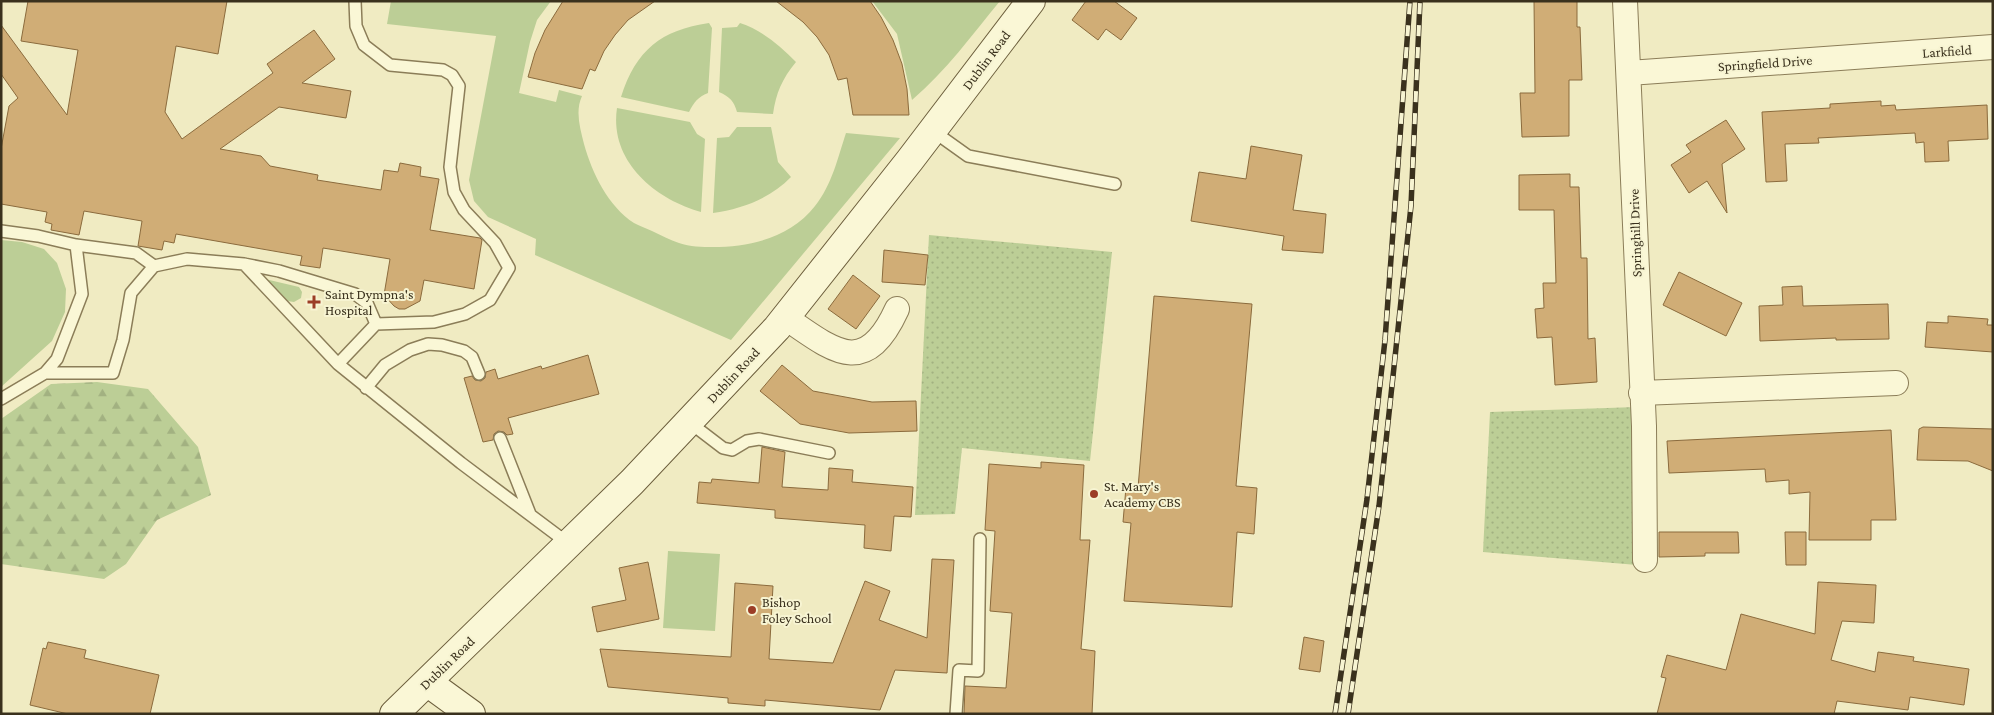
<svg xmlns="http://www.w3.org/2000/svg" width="1994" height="715" font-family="'Crimson Pro',serif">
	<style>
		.green { fill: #bcce96 }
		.forest { fill: url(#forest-firs) }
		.park { fill: url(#park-dots) }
		.building { fill: #d0ad76; stroke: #8b6b3d }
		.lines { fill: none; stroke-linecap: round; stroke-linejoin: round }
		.lane-casing { stroke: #8b7d58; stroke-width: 14 }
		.street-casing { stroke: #8b7d58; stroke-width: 26 }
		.secondary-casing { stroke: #6c5e3c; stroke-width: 30 }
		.lane { stroke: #faf7d6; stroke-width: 11 }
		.street { stroke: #faf7d6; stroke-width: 24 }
		.secondary { stroke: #faf7d6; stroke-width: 28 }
		.rail-casing { stroke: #3a311d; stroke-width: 5.5 }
		.rail { stroke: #f7f4d2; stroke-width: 4; stroke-dasharray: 11; stroke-linecap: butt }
		.poi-dot { fill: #9c3d26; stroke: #f7f4d2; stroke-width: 2 }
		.labels { text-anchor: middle; stroke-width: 4; stroke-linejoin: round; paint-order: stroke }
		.street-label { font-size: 14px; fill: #3a311d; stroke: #f7f4d2 }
		.poi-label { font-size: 14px; fill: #3a311d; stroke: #f7f4d2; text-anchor: start }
	</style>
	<defs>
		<pattern id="forest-firs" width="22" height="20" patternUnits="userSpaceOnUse" patternTransform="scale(1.25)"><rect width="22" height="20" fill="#bcce96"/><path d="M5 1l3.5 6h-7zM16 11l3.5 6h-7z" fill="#a2b181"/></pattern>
		<pattern id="park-dots" width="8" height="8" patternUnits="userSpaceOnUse" patternTransform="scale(1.25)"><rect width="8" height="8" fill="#bcce96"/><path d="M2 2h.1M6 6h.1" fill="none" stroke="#a2b181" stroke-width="1.8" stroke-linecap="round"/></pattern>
	</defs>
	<rect width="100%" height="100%" fill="#f0ebc2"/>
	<path class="green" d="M 391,1 L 551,1 L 537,20 L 530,42 L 519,93 L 556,102 L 559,90 L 582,96 C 575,111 580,128 584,144 C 592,173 608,206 634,223 C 639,226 646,228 652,231 C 661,235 670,240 679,243 C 690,247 702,247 713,247 C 751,247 791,237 815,206 C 832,185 838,157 846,133 L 900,138 L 731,340 L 535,255 L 536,239 L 488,217 L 474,201 L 469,180 L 496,36 L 387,24 Z
		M 872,1 L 1000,1 C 972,35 946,71 912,100 L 897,34 Z
		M 709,23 L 712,28 L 708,93 C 698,97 694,102 689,112 L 621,97 C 636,50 661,30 709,23 Z
		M 740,23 C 762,30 780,46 796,62 C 782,79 776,93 773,114 L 737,112 C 734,101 730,97 719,92 L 722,28 L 737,27 Z
		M 617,108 L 690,122 L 697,134 L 705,139 L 701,212 C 655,199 609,161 617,108 Z
		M 737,127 L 771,127 L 778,162 L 791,177 C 771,198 742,209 713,213 L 717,138 L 729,137 Z
		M 1,240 L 22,242 L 44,249 L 57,263 L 66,289 L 65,312 L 52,341 L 1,387 Z
		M 265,279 L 299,287 L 302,292 L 301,298 L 294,302 L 287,301 Z
		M 668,551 L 720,554 L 715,631 L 663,628 Z"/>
	<path class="forest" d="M 97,382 L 148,389 L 198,447 L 211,495 L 157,520 L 126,564 L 104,579 L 1,564 L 1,419 L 51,384 Z"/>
	<path class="park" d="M 929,235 L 1112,252 L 1090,461 L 962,448 L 955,514 L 915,515 Z
		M 1637,407 L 1637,565 L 1483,552 L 1490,412 Z"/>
	<path class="building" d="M 28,1 L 227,1 L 218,54 L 176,46 L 165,112 L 182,139 L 273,73 L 267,64 L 314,30 L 335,59 L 302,83 L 351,91 L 346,118 L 279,107 L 220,149 L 261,156 L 270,166 L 318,175 L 317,180 L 381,190 L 384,170 L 398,172 L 400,163 L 421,167 L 420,176 L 439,179 L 430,230 L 480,238 L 482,240 L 474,289 L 424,280 L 420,301 L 405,309 L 399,309 L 394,306 L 384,295 L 390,259 L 323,248 L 320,268 L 300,265 L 302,256 L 176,234 L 174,243 L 164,241 L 162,250 L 138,246 L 142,221 L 84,211 L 79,235 L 51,230 L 52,224 L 45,222 L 47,212 L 1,204 L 1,149 L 9,106 L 18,98 L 1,74 L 1,25 L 67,115 L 78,50 L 21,41 Z
		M 563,1 L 655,1 L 628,20 L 615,35 L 604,51 L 595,71 L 590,69 L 582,89 L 528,77 L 535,53 L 545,30 Z
		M 776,1 L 870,1 L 881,17 L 893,40 L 902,64 L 907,89 L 909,115 L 853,115 L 847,78 L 838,80 L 829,55 L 817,37 L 803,22 Z
		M 1086,1 L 1114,1 L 1137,18 L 1121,40 L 1106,29 L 1098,40 L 1072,20 Z
		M 1534,1 L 1577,1 L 1577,27 L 1580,27 L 1582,80 L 1569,80 L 1569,136 L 1522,137 L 1520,93 L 1535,93 Z
		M 1881,101 L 1881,106 L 1895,105 L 1896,110 L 1987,105 L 1988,139 L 1948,141 L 1949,161 L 1925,162 L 1924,142 L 1916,143 L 1915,133 L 1818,138 L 1819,143 L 1785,144 L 1787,181 L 1766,182 L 1762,112 L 1830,108 L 1830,104 Z
		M 1726,120 L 1745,149 L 1722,164 L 1727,213 L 1707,181 L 1689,193 L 1671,165 L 1691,152 L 1686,145 Z
		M 1251,146 L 1302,155 L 1293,210 L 1326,214 L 1323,253 L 1282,250 L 1284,236 L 1191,221 L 1199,172 L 1246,179 Z
		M 1570,174 L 1570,187 L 1579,187 L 1581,258 L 1587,258 L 1588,339 L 1595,338 L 1597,382 L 1555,385 L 1552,337 L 1537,338 L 1535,309 L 1544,308 L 1543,283 L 1556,283 L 1554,210 L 1519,210 L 1519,175 Z
		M 884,250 L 928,255 L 925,285 L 882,282 Z
		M 1679,272 L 1742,303 L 1726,336 L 1663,305 Z
		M 853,275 L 880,296 L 856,329 L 828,309 Z
		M 1802,286 L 1803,306 L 1888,304 L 1889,339 L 1836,340 L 1836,338 L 1760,341 L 1759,306 L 1783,305 L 1782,287 Z
		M 1154,296 L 1252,304 L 1236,486 L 1257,488 L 1254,534 L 1237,532 L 1232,607 L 1124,601 L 1131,523 L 1123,522 L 1126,487 L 1138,488 Z
		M 1948,316 L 1988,319 L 1987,325 L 1993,325 L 1993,352 L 1925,347 L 1927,322 L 1948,323 Z
		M 588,355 L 599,394 L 508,418 L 513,434 L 507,435 L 504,432 L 498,431 L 494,434 L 493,440 L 483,442 L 464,378 L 472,376 L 475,380 L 481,381 L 485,378 L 486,372 L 495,369 L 498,379 L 541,366 L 542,369 Z
		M 782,365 L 813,391 L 872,402 L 916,401 L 917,431 L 849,433 L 800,424 L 760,391 Z
		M 1923,427 L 1993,429 L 1993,471 L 1968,461 L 1917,460 L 1919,429 Z
		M 1891,430 L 1896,520 L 1871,520 L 1871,540 L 1809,540 L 1810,492 L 1789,494 L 1789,480 L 1766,482 L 1765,469 L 1669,473 L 1667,441 Z
		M 762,447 L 785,452 L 782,487 L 828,490 L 829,468 L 853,470 L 852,482 L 913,487 L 911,517 L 894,516 L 891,551 L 864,548 L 865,525 L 775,518 L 775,510 L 697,503 L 699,482 L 711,483 L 712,479 L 759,483 Z
		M 1041,462 L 1084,465 L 1080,540 L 1090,540 L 1081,649 L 1095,651 L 1092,714 L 964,714 L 965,686 L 1006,688 L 1012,613 L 990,611 L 995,531 L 985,530 L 989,464 L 1041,468 Z
		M 1659,532 L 1738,532 L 1739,553 L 1705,553 L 1705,556 L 1659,557 Z
		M 1785,532 L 1806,532 L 1806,565 L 1786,565 Z
		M 932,559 L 954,560 L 947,673 L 895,670 L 880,710 L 765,700 L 765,706 L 728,703 L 728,698 L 608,687 L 600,649 L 731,657 L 735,583 L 773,586 L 769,659 L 833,663 L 865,581 L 890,591 L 879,620 L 927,638 Z
		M 648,562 L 659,619 L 597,632 L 592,607 L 626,600 L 619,568 Z
		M 1818,582 L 1876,585 L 1874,623 L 1842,621 L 1831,660 L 1875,672 L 1878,652 L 1914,657 L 1913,661 L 1969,669 L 1964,705 L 1910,697 L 1908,710 L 1837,701 L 1834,714 L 1657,714 L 1666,678 L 1661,677 L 1667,655 L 1726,670 L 1741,614 L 1815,634 Z
		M 1304,637 L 1324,641 L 1320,672 L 1299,669 Z
		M 48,642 L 86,650 L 84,658 L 159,675 L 150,714 L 68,714 L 30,705 L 43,648 L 46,649 Z"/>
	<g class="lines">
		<g class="lane-casing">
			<path id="lane" d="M 933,131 L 968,156 L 1115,184
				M 1,231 L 38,236 L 76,245 L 136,253 L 154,266
				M 244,264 L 338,364 L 461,463 L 569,544
				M 338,364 L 376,324 L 434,322 L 465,314 L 490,300 L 509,268 L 495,243 L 464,210 L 454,192 L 450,167 L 459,86 L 452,75 L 443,70 L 390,65 L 364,45 L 356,26 L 355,1
				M 45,373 L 57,359 L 82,294 L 76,245
				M 366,388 L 385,365 L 410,350 L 428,344 L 442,345 L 464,351 L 472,357 L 479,374
				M 1,399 L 45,373 L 113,373 L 123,340 L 131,293 L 154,266 L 187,259 L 244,264 L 279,271 L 355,294 L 367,303 L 376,324
				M 689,422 L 723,448 L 732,450 L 747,441 L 759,439 L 829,453
				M 500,438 L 530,514
				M 956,714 L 959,670 L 978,671 L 980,539"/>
		</g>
		<g class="street-casing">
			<path id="street" d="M 1625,1 L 1644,426 L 1645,560
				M 1629,73 L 1993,47
				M 786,318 C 834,351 865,379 897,309
				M 1641,393 L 1896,383"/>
		</g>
		<g class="secondary-casing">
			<path id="secondary" d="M 427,682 L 471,714
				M 394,714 L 632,482 L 777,328 L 910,160 L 1031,1"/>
		</g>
		<use href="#lane" class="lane"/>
		<use href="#street" class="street"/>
		<use href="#secondary" class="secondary"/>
		<g class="rail-casing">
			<path id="rail" d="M 1335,714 L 1367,499 L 1385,340 L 1410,1
				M 1348,714 L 1379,506 L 1394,367 L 1411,206 L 1420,1"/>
		</g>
		<use href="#rail" class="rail"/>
	</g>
	<g class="poi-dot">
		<path d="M311.5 294.5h5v5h5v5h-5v5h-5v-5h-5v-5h5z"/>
		<circle cx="1094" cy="494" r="5"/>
		<circle cx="752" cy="610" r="5"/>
	</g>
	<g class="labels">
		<g class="street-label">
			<text transform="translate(1947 51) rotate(-4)" y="5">Larkfield</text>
			<text transform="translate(986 60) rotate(-53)" y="5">Dublin Road</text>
			<text transform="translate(1765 63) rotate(-4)" y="5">Springfield Drive</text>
			<text transform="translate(1635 233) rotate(-92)" y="5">Springhill Drive</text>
			<text transform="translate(733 375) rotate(-47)" y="5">Dublin Road</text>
			<text transform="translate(447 663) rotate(-44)" y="5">Dublin Road</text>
		</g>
		<g class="poi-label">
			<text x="325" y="299">Saint Dympna's<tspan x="325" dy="16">Hospital</tspan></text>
			<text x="1104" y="491">St. Mary's<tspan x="1104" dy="16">Academy CBS</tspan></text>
			<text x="762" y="607">Bishop<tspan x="762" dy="16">Foley School</tspan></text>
		</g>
	</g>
	<rect width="1994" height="715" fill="none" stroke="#3a311d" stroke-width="5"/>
</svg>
